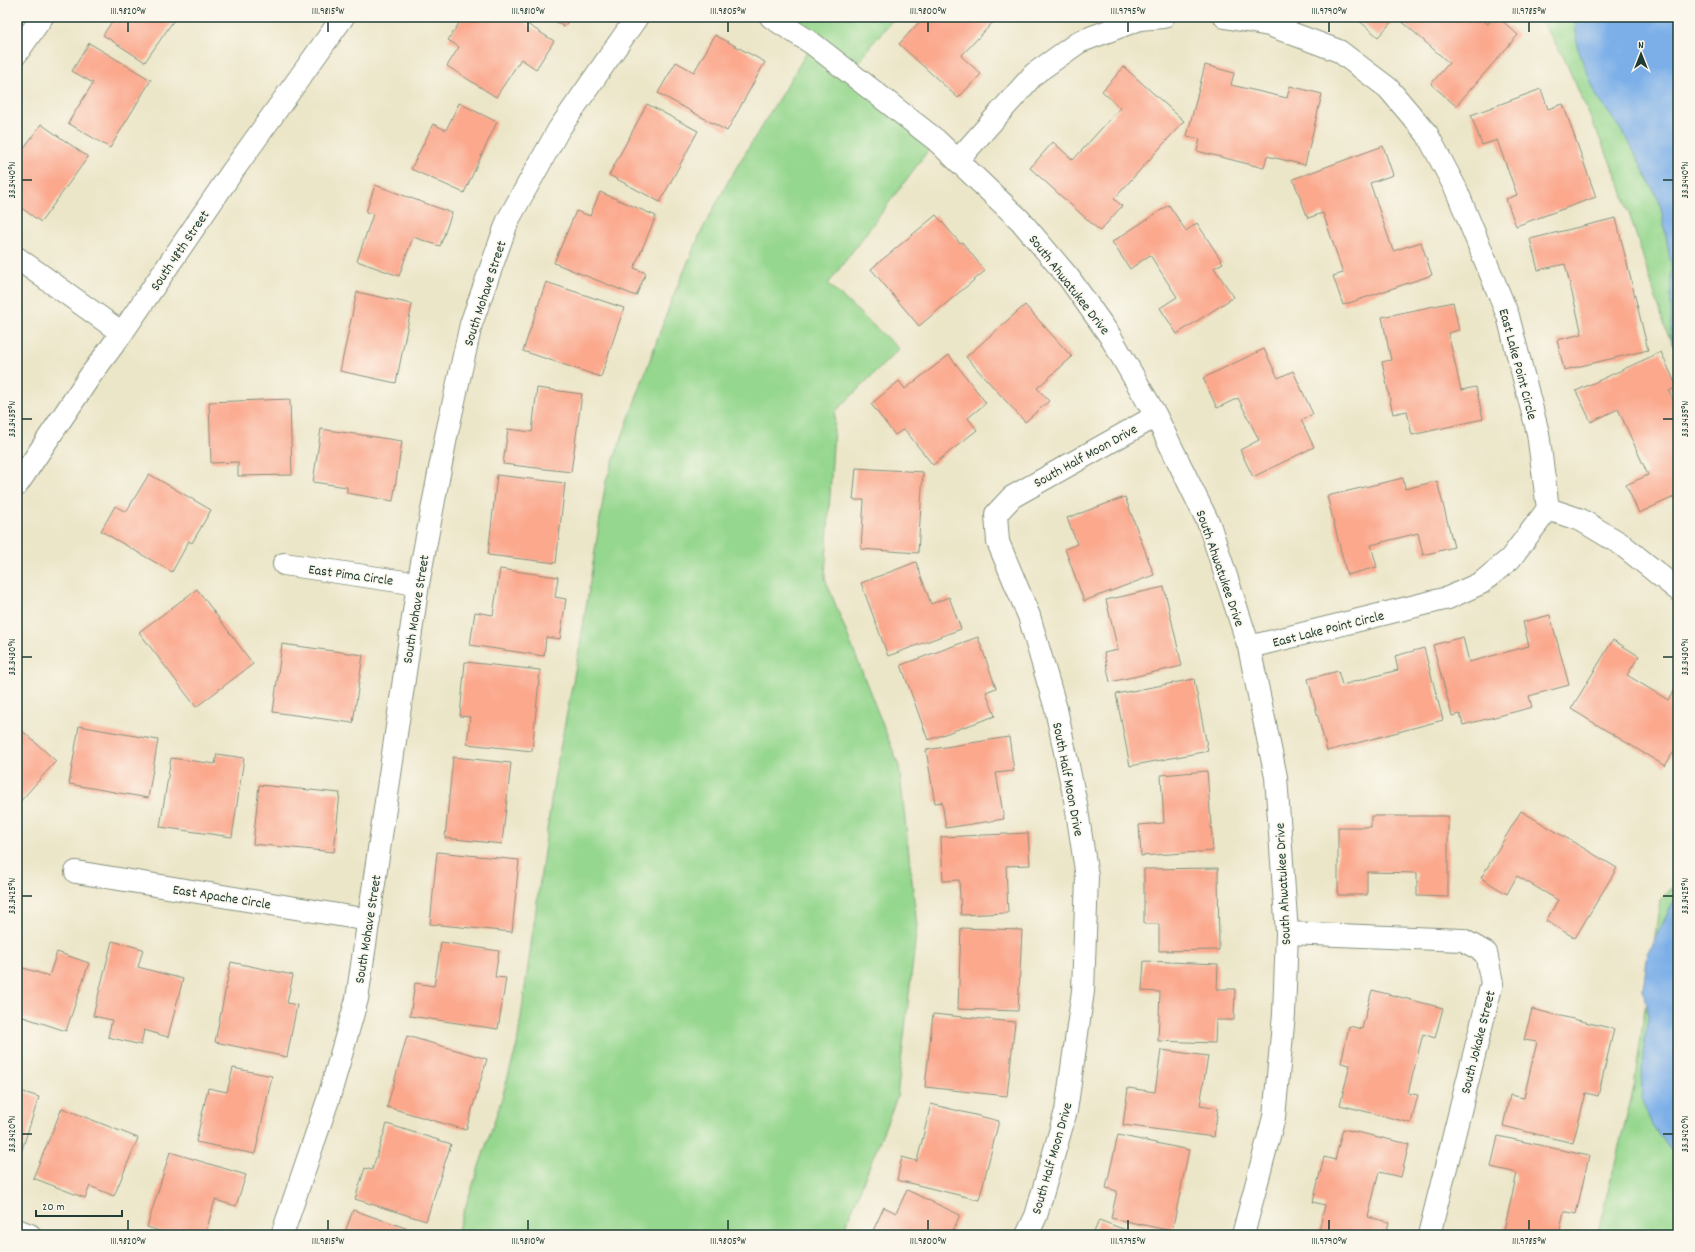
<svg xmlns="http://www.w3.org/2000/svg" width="1695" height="1252" font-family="Dekko,sans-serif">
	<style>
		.green { fill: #95d78e; stroke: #5a8a61 }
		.water { fill: #7bafe8; stroke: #4d768e }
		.building { fill: #fba88d }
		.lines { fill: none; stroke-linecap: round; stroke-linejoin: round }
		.minor-casing { stroke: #86927e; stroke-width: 24 }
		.major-casing { stroke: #86927e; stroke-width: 24 }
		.minor { stroke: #fff; stroke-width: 22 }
		.major { stroke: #fff; stroke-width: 22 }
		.ticks { fill: none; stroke: #1f3d34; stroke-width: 1.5 }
		.labels { text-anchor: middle; stroke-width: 3.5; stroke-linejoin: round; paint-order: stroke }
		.street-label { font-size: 14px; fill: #1f3d34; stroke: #fbf7ec }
		.neatline { fill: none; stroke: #1f3d34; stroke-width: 1.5 }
		.ticks-label { font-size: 10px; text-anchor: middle; fill: #1f3d34 }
	</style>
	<rect width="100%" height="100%" fill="#fbf7ec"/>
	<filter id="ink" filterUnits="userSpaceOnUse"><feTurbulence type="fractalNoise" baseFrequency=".025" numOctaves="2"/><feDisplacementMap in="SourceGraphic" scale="8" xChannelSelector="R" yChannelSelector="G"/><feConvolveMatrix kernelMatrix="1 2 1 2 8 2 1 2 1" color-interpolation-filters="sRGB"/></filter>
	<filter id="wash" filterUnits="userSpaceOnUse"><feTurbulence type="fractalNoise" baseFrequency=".012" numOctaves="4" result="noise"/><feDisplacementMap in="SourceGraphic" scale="16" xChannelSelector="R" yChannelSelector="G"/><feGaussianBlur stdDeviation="0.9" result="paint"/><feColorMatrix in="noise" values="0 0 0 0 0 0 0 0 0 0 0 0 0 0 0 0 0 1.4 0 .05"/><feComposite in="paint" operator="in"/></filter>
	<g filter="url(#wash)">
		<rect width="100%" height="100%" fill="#ece6c9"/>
		<path class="green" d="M 771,17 L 895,17 L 871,45 L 852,74 L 936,140 L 828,284 L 899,349 L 835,412 L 825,578 L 899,766 L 917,926 L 897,1097 L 842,1235 L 456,1235 L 501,1101 L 517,1045 L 554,780 L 580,645 L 606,481 L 672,299 L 701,232 L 730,178 L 812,44 Z
			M 1539,17 L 1678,17 L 1678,356 L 1666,330 L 1620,184 L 1563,56 Z
			M 1678,881 L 1678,1235 L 1597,1235 L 1634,1087 L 1660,900 Z"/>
		<path class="water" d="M 1575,17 L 1678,17 L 1678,353 L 1671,340 L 1671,265 L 1660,203 L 1628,140 L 1596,95 L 1577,46 Z
			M 1678,893 L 1678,1150 L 1669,1148 L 1652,1125 L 1641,1099 L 1643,1054 L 1648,1016 L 1643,990 L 1648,952 Z"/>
		<g id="blocks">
			<path class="building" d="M 115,17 L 176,17 L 145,62 L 103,35 Z
				M 463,17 L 516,17 L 554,41 L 536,69 L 521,59 L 496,97 L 447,66 L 459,47 L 448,40 Z
				M 549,17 L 571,17 L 564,27 Z
				M 924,17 L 998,17 L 961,56 L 981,74 L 958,98 L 899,44 Z
				M 1355,17 L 1396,17 L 1378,37 Z
				M 1397,17 L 1479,17 L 1488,24 L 1494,17 L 1498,17 L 1518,35 L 1456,106 L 1431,84 L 1449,63 Z
				M 715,35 L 765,62 L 727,131 L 658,93 L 676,62 L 694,72 Z
				M 89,43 L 151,80 L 110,148 L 68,123 L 93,83 L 72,71 Z
				M 1205,65 L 1234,73 L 1231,85 L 1287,98 L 1290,86 L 1322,94 L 1305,165 L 1267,156 L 1264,168 L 1197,151 L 1200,139 L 1187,136 Z
				M 1124,67 L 1184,121 L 1114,199 L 1122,206 L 1100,231 L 1030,168 L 1053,142 L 1073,160 L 1120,108 L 1102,91 Z
				M 1541,89 L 1548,109 L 1563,104 L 1596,197 L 1516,226 L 1506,199 L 1517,195 L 1497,140 L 1482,145 L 1471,115 Z
				M 459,103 L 497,122 L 464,193 L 411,169 L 433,124 L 446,130 Z
				M 647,104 L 698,131 L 660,202 L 609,175 Z
				M 41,124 L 88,157 L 41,222 L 17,205 L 17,158 Z
				M 1383,146 L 1393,175 L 1370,183 L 1393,251 L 1421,242 L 1432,275 L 1343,305 L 1333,276 L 1343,273 L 1323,213 L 1308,218 L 1293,179 Z
				M 375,185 L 452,213 L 440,246 L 413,237 L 399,276 L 357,261 L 373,214 L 366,212 Z
				M 600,192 L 656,216 L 634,268 L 646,273 L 636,296 L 554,263 L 576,211 L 590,216 Z
				M 1169,205 L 1186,231 L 1197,223 L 1223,263 L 1214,268 L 1234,297 L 1177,334 L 1160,308 L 1177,297 L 1150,255 L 1130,269 L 1112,242 Z
				M 936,215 L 960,243 L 962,242 L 985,271 L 919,326 L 871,269 Z
				M 1616,218 L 1648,350 L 1564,370 L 1557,340 L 1582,334 L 1565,264 L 1538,270 L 1530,239 Z
				M 546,282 L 624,308 L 601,377 L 523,351 Z
				M 357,292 L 412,304 L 396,383 L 340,371 Z
				M 1453,302 L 1459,330 L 1448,333 L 1461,390 L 1476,387 L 1483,419 L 1412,435 L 1407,411 L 1393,414 L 1382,362 L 1391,360 L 1382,317 Z
				M 1025,305 L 1072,357 L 1037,388 L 1049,401 L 1025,422 L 966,357 Z
				M 1264,349 L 1278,378 L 1293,371 L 1313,414 L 1301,420 L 1314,447 L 1253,477 L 1240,450 L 1259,440 L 1238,398 L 1217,408 L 1203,378 Z
				M 1661,352 L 1677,387 L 1669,391 L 1678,410 L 1678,495 L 1639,513 L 1626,485 L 1648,475 L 1618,409 L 1591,422 L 1576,391 Z
				M 949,355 L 986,403 L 968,418 L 977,430 L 933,465 L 904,429 L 895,435 L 871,404 L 899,381 L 905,389 Z
				M 537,388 L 582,394 L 571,472 L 503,464 L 508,429 L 532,432 Z
				M 290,399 L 292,475 L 238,476 L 238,462 L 211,463 L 209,402 Z
				M 321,429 L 402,441 L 393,501 L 347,493 L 347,487 L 313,482 Z
				M 856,468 L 923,472 L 918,553 L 861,549 L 864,500 L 853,500 Z
				M 149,474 L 211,510 L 192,543 L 189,541 L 172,572 L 101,531 L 115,506 L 126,512 Z
				M 497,475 L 565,483 L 556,563 L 488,555 Z
				M 1403,478 L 1405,489 L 1437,481 L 1454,547 L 1423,555 L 1418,533 L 1371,545 L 1377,567 L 1347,575 L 1327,496 Z
				M 1125,497 L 1154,575 L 1084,601 L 1065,549 L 1077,544 L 1067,518 Z
				M 916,562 L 931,604 L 949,597 L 961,629 L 888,656 L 861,583 Z
				M 500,569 L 558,577 L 555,597 L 566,599 L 560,639 L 546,637 L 544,656 L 470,645 L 475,612 L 493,615 Z
				M 1164,587 L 1182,666 L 1110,682 L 1104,653 L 1118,650 L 1106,600 Z
				M 197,589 L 253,664 L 196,707 L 139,632 Z
				M 1550,615 L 1569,685 L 1529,696 L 1532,707 L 1514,712 L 1463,725 L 1460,714 L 1452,716 L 1433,645 L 1463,637 L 1469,662 L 1529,646 L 1523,622 Z
				M 978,637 L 996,688 L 986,692 L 995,716 L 928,740 L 901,665 Z
				M 1613,640 L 1639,656 L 1627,675 L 1668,700 L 1678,685 L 1678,744 L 1665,766 L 1571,709 Z
				M 282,644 L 363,655 L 353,723 L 273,712 Z
				M 1424,648 L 1443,720 L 1327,751 L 1308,679 L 1338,671 L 1342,685 L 1398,670 L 1395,656 Z
				M 465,662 L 540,670 L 532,751 L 467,744 L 470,717 L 460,716 Z
				M 1194,679 L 1208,751 L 1130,766 L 1116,694 Z
				M 17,726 L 56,761 L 17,805 Z
				M 79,726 L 158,740 L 148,798 L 69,784 Z
				M 1009,737 L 1014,771 L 996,773 L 1004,819 L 946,828 L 942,802 L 935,803 L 926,750 Z
				M 217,754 L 244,758 L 232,837 L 160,827 L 171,758 L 215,764 Z
				M 453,757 L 511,763 L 502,844 L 445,838 Z
				M 1207,771 L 1213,851 L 1141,856 L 1139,825 L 1164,823 L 1161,775 Z
				M 259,785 L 340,793 L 334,852 L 253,844 Z
				M 1521,811 L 1617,868 L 1575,938 L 1546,921 L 1558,900 L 1517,876 L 1507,894 L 1481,878 Z
				M 1371,816 L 1448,816 L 1448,897 L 1417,896 L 1417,873 L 1367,872 L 1367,895 L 1338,895 L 1338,827 L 1371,827 Z
				M 1028,833 L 1030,865 L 1006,866 L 1008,913 L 961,915 L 959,880 L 943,881 L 941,837 Z
				M 437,852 L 519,860 L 512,932 L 430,924 Z
				M 1218,868 L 1219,950 L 1159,951 L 1159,924 L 1144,924 L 1144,869 Z
				M 961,928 L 1022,930 L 1018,1011 L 958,1009 Z
				M 112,941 L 143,949 L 138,967 L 183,979 L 168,1037 L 144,1030 L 141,1045 L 108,1037 L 112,1020 L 93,1016 Z
				M 441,942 L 499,951 L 495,977 L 506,978 L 498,1029 L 410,1016 L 415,983 L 434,986 Z
				M 57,952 L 89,963 L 66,1031 L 17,1015 L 17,966 L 49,976 Z
				M 1144,961 L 1218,964 L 1217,989 L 1235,989 L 1234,1020 L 1216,1020 L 1215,1043 L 1158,1041 L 1160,992 L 1142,991 Z
				M 231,962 L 293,975 L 287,1003 L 297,1005 L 287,1057 L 215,1042 Z
				M 1372,990 L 1443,1008 L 1435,1038 L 1423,1034 L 1408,1093 L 1418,1095 L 1411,1123 L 1340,1105 L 1350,1065 L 1341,1063 L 1349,1026 L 1362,1029 Z
				M 1532,1009 L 1614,1029 L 1598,1096 L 1586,1093 L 1573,1143 L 1503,1126 L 1510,1095 L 1524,1098 L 1530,1071 L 1537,1042 L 1524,1040 Z
				M 933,1014 L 1015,1022 L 1007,1096 L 925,1087 Z
				M 407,1036 L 487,1059 L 466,1130 L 387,1107 Z
				M 1161,1050 L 1208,1056 L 1200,1105 L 1218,1108 L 1214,1137 L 1123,1125 L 1128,1088 L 1155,1092 Z
				M 233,1068 L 272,1076 L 255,1154 L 196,1142 L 208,1088 L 227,1092 Z
				M 17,1090 L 39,1097 L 17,1165 Z
				M 931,1104 L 999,1121 L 979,1200 L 897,1180 L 902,1157 L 917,1161 Z
				M 62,1108 L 138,1138 L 114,1196 L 90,1186 L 85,1198 L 33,1178 Z
				M 387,1124 L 451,1144 L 426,1221 L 355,1199 L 365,1168 L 372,1170 Z
				M 1343,1129 L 1409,1144 L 1401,1177 L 1379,1172 L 1368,1217 L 1389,1222 L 1386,1235 L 1318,1235 L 1325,1205 L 1313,1202 L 1324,1157 L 1335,1160 Z
				M 1118,1135 L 1189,1150 L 1172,1231 L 1111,1218 L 1117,1191 L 1106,1188 Z
				M 1498,1136 L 1589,1156 L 1576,1214 L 1564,1211 L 1559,1235 L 1503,1235 L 1517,1173 L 1491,1167 Z
				M 170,1152 L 246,1175 L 236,1206 L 215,1200 L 205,1235 L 173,1235 L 147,1227 Z
				M 907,1190 L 960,1215 L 951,1235 L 871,1235 L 884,1207 L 896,1213 Z
				M 353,1210 L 409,1229 L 407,1235 L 344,1235 Z
				M 1099,1220 L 1139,1235 L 1093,1235 Z"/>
		</g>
	</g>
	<g filter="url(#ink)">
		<use href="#blocks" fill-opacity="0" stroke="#86927e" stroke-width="1"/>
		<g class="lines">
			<g class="minor-casing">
				<path id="minor" d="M 771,17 L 813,44 L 936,140 L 1020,220 L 1069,278 L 1110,336 L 1156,416 L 1209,524 L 1249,647 L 1276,777 L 1287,933 L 1284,1014 L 1274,1117 L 1243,1235
					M 1225,17 L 1269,25 L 1339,51 L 1388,88 L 1427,134 L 1456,189 L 1508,316 L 1538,433 L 1548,509 L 1510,559 L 1481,583 L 1448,598 L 1249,647
					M 17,53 L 42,17
					M 958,160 L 1034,74 L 1079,42 L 1140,19 L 1163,17
					M 17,258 L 122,333
					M 1548,509 L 1581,520 L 1621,544 L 1678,590
					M 284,564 L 418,584
					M 76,872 L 369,920
					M 1287,933 L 1463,940 L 1486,953 L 1492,983 L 1429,1235
					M 17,1230 L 30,1235
					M 282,1235 L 329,1097 L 357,999 L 418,584 L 446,437 L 471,324 L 508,220 L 559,129 L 637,17
					M 1027,1235 L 1036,1216 L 1066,1111 L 1083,991 L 1087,877 L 1076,804 L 1056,709 L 1029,616 L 998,542 L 996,514 L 1012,497 L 1156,416"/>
			</g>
			<g class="major-casing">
				<path id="major" d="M 17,485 L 90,376 L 122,333 L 232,172 L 343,17"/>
			</g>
			<use href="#minor" class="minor"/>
			<use href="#major" class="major"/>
		</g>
	</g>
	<path class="ticks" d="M 128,22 L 128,32M 328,22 L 328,32M 528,22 L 528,32M 728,22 L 728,32M 928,22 L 928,32M 1128,22 L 1128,32M 1329,22 L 1329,32M 1529,22 L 1529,32M 22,180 L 32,180M 1663,180 L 1673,180M 22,419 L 32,419M 1663,419 L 1673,419M 22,657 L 32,657M 1663,657 L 1673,657M 22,896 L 32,896M 1663,896 L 1673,896M 22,1134 L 32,1134M 1663,1134 L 1673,1134M 128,1220 L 128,1230M 328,1220 L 328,1230M 528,1220 L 528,1230M 728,1220 L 728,1230M 928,1220 L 928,1230M 1128,1220 L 1128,1230M 1329,1220 L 1329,1230M 1529,1220 L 1529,1230"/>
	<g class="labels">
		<g class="street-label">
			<text transform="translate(179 250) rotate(-56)" y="5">South 48th Street</text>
			<text transform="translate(1070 284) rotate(52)" y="5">South Ahwatukee Drive</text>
			<text transform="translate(484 293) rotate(-72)" y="5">South Mohave Street</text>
			<text transform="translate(1519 364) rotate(75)" y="5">East Lake Point Circle</text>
			<text transform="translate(1085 455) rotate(-29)" y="5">South Half Moon Drive</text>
			<text transform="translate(1221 568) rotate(71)" y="5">South Ahwatukee Drive</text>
			<text transform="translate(351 574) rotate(8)" y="5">East Pima Circle</text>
			<text transform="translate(415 609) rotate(-81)" y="5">South Mohave Street</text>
			<text transform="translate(1328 628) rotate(-14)" y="5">East Lake Point Circle</text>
			<text transform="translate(1069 779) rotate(79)" y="5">South Half Moon Drive</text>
			<text transform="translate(1282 884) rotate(-93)" y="5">South Ahwatukee Drive</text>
			<text transform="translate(222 896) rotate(9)" y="5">East Apache Circle</text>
			<text transform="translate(367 929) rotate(-81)" y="5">South Mohave Street</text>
			<text transform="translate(1477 1042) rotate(-76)" y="5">South Jokake Street</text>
			<text transform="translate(1051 1158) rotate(-74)" y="5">South Half Moon Drive</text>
		</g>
	</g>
	<rect width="1695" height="1252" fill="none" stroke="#fbf7ec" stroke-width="44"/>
	<g transform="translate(1641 54)" stroke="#fbf7ec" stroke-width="3" paint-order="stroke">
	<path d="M0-3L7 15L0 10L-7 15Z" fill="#1f3d34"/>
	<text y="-6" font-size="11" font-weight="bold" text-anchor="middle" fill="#1f3d34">N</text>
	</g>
	<path d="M36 1210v6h86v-6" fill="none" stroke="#1f3d34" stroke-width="2"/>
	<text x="42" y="1210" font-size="12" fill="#1f3d34" stroke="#fbf7ec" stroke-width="3" paint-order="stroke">20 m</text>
	<rect x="22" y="22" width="1651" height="1208" class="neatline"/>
	<g class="ticks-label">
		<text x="128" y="14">111.9820°W</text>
		<text x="328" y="14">111.9815°W</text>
		<text x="528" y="14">111.9810°W</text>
		<text x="728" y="14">111.9805°W</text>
		<text x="928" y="14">111.9800°W</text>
		<text x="1128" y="14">111.9795°W</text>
		<text x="1329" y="14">111.9790°W</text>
		<text x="1529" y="14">111.9785°W</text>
		<text transform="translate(11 180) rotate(-90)" y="4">33.3440°N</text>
		<text transform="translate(1684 180) rotate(-90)" y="4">33.3440°N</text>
		<text transform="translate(11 419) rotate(-90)" y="4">33.3435°N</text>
		<text transform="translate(1684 419) rotate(-90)" y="4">33.3435°N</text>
		<text transform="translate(11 657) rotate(-90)" y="4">33.3430°N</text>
		<text transform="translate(1684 657) rotate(-90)" y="4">33.3430°N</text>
		<text transform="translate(11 896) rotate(-90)" y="4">33.3425°N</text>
		<text transform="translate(1684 896) rotate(-90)" y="4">33.3425°N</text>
		<text transform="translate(11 1134) rotate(-90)" y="4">33.3420°N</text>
		<text transform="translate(1684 1134) rotate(-90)" y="4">33.3420°N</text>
		<text x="128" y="1244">111.9820°W</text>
		<text x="328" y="1244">111.9815°W</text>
		<text x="528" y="1244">111.9810°W</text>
		<text x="728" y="1244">111.9805°W</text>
		<text x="928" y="1244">111.9800°W</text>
		<text x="1128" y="1244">111.9795°W</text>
		<text x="1329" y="1244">111.9790°W</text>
		<text x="1529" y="1244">111.9785°W</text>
	</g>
</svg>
